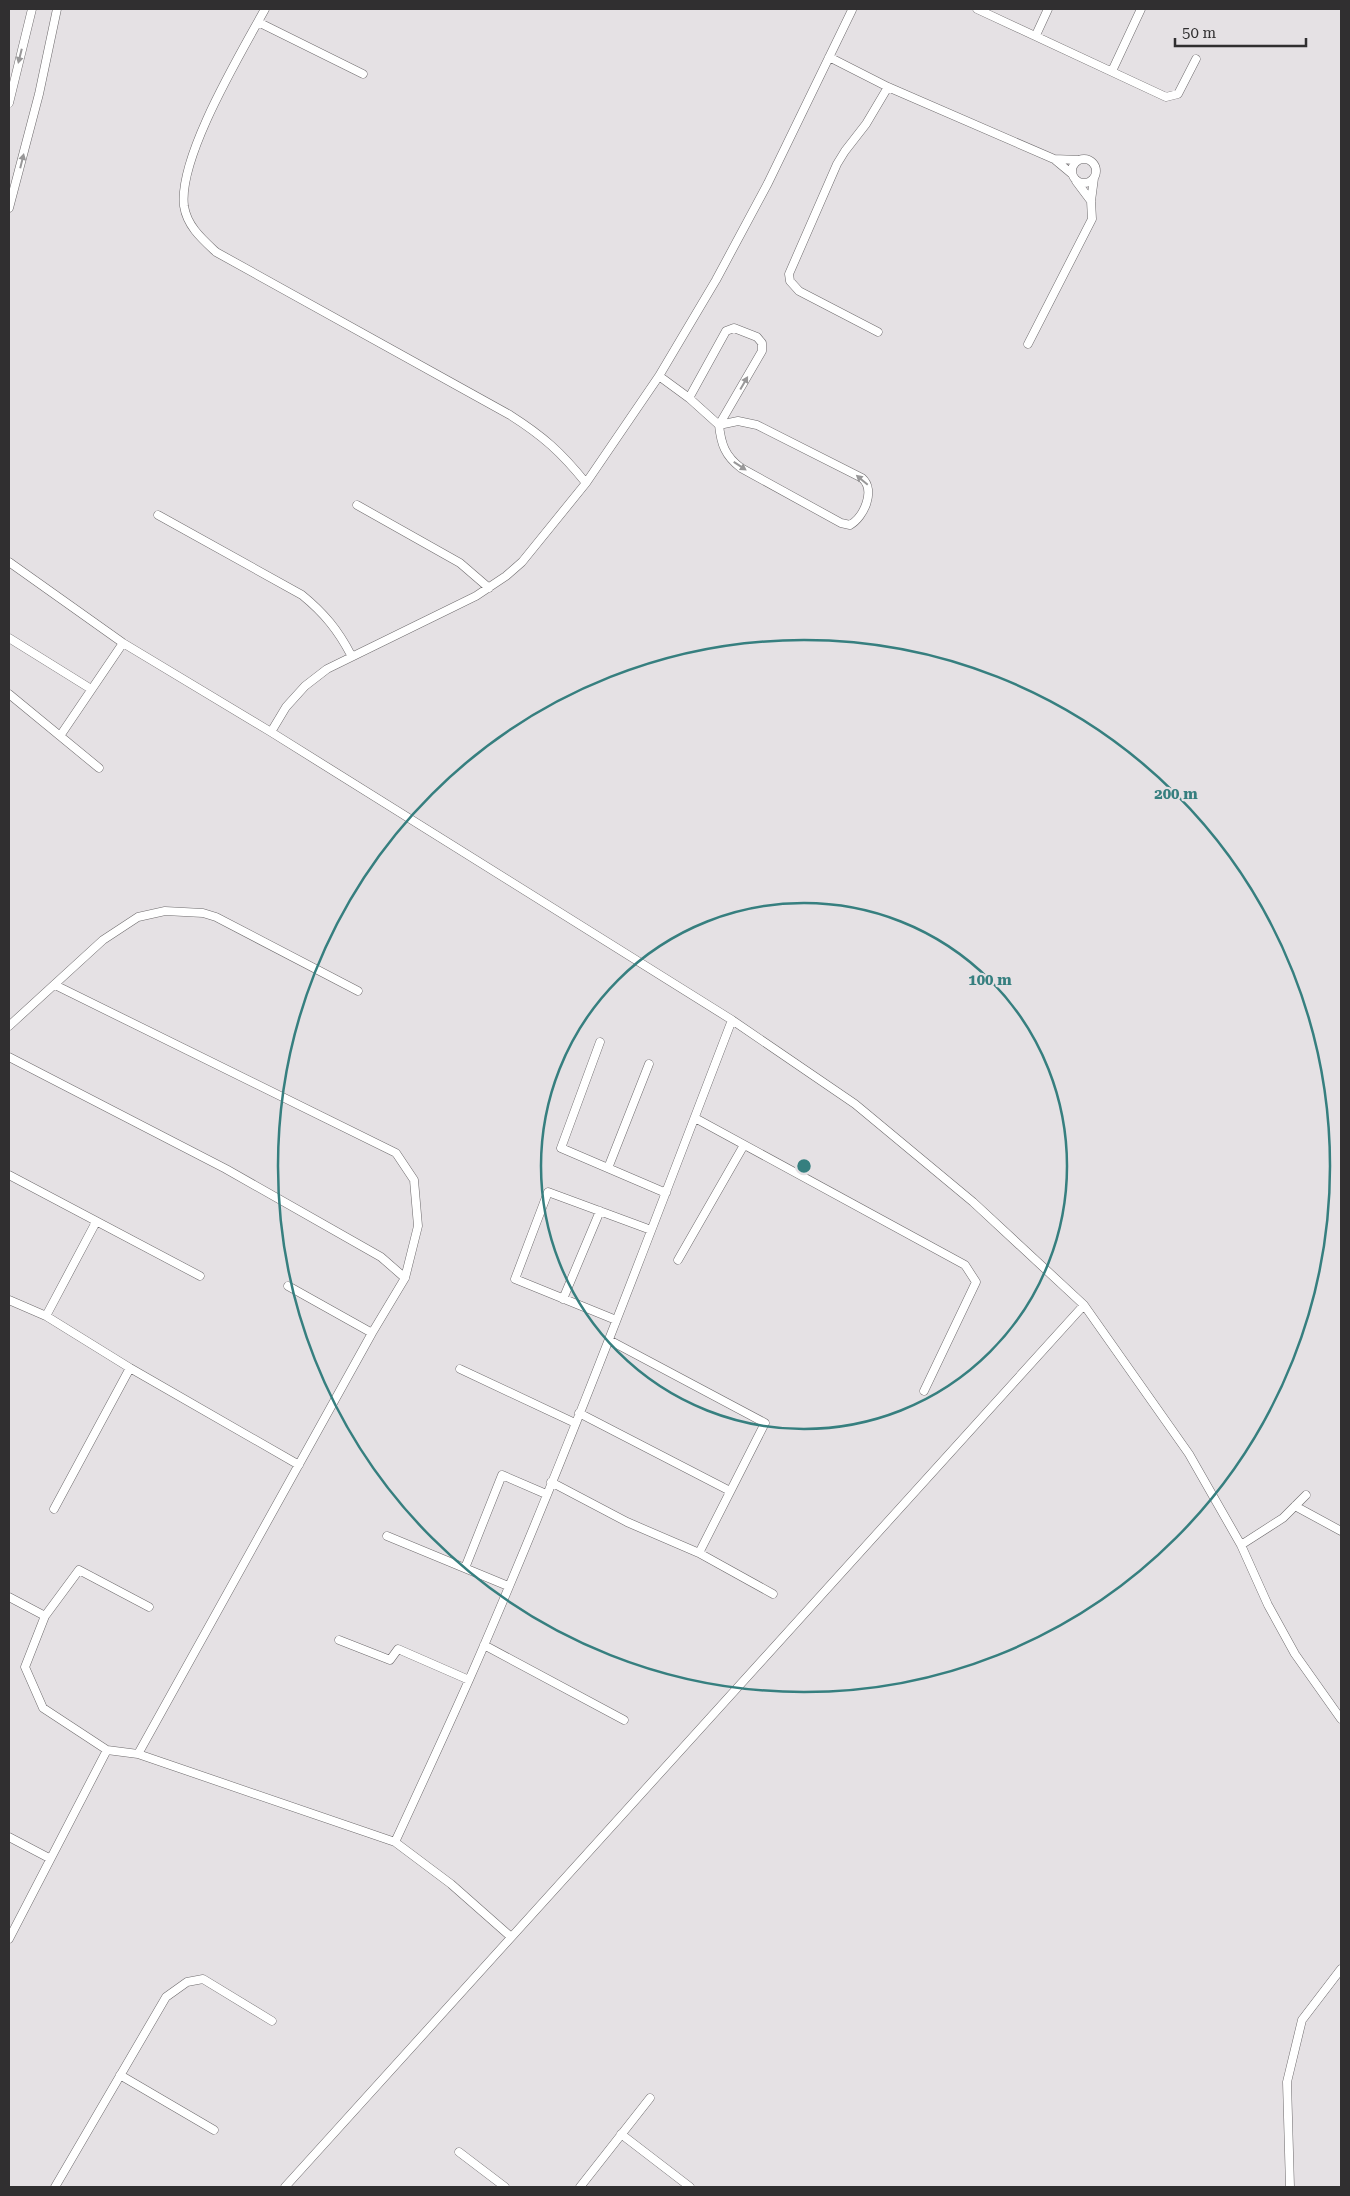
<svg xmlns="http://www.w3.org/2000/svg" width="1350" height="2196" font-family="'Roboto Serif',serif">
	<style>
		.lines { fill: none; stroke-linecap: round; stroke-linejoin: round }
		.lane-casing { stroke: #6e6b6d; stroke-width: 9 }
		.lane { stroke: #fff; stroke-width: 8 }
		.oneway { fill: #989798 }
		.ring { fill: none; stroke: #367f7f; stroke-width: 2.5 }
		.centre { fill: #367f7f; stroke: #e5e1e4; stroke-width: 2.5 }
		.ring-label { font-size: 15px; text-anchor: middle; font-weight: bold; fill: #367f7f; stroke: #e5e1e4; stroke-width: 4.5; stroke-linejoin: round; paint-order: stroke }
	</style>
	<rect width="100%" height="100%" fill="#e5e1e4"/>
	<g class="lines">
		<g class="lane-casing">
			<path id="lane" d="M 265,9 C 241,53 178,157 184,206 C 187,226 202,239 216,252 L 510,415 C 543,436 561,452 586,483
				M 977,9 L 1166,97 L 1178,94 L 1196,59
				M 258,22 L 363,74
				M 1036,35 L 1048,9
				M 829,57 L 888,87 L 1054,159 L 1072,174
				M 1112,71 L 1141,9
				M 9,103 L 32,9
				M1072 171a12 12 0 1 1 24 0a12 12 0 1 1-24 0Z
				M 1054,159 L 1078,160
				M 1076,181 L 1091,201
				M 9,208 L 39,94 L 57,9
				M 878,332 L 799,291 L 790,281 L 789,274 L 837,164 L 845,151 L 866,124 L 888,87
				M 1028,344 L 1092,219 L 1091,201 L 1094,178
				M 659,376 L 689,398 L 719,425
				M 689,398 L 726,331 L 734,328 L 757,337 L 762,343 L 762,351 L 719,425 C 721,444 725,456 741,468 L 841,523 L 850,525 C 864,517 876,490 862,478 L 757,425 L 738,421 L 719,425
				M 357,505 L 460,563 L 489,588
				M 158,515 L 302,595 C 324,613 338,630 351,655
				M 9,562 L 123,643 L 271,732 L 732,1020 L 855,1104 L 973,1202 L 1084,1305 L 285,2187
				M 9,638 L 91,689
				M 9,694 L 99,768
				M 271,732 L 286,707 L 305,686 L 327,669 L 476,596 L 506,576 L 522,562 L 586,483 L 659,376 L 716,280 L 768,183 L 852,10
				M 60,736 L 123,643
				M 9,1026 L 103,940 L 138,917 L 165,911 L 203,913 L 216,917 L 358,991
				M 600,1042 L 561,1148 L 666,1193
				M 9,1057 L 226,1169 L 381,1257 L 405,1278
				M 695,1118 L 965,1265 L 976,1282 L 924,1391
				M 608,1168 L 649,1064
				M 9,1175 L 200,1276
				M 678,1260 L 744,1145
				M 288,1286 L 372,1333
				M 563,1299 L 600,1211
				M 9,1300 L 46,1316 L 130,1368 L 299,1465
				M 1084,1305 L 1189,1454 L 1241,1545 L 1268,1605 L 1295,1654 L 1341,1719
				M 46,1316 L 96,1222
				M 616,1320 L 515,1279 L 548,1192 L 651,1230
				M 609,1340 L 765,1423 L 699,1553
				M 460,1369 L 575,1423
				M 579,1413 L 730,1491
				M 551,1482 L 627,1522 L 699,1553 L 773,1594
				M 1295,1506 L 1341,1531
				M 54,1509 L 130,1368
				M 387,1536 L 508,1586
				M 1241,1545 L 1283,1518 L 1306,1495
				M 465,1568 L 502,1475 L 546,1494
				M 9,1597 L 45,1616
				M 339,1640 L 390,1660 L 398,1649 L 469,1680
				M 484,1645 L 624,1720
				M 107,1750 L 43,1708 L 25,1667 L 45,1616 L 79,1570 L 149,1607
				M 138,1754 L 395,1842 L 451,1884 L 510,1936
				M 9,1837 L 49,1858
				M 395,1842 C 420,1788 445,1734 469,1680 C 564,1463 647,1241 732,1020
				M 9,1939 L 107,1750 L 138,1754 L 372,1333 L 405,1278 L 418,1226 L 414,1180 L 396,1153 L 55,985
				M 120,2075 L 214,2130
				M 621,2134 L 690,2187
				M 459,2152 L 505,2187
				M 55,2187 L 166,1997 L 187,1982 L 203,1979 L 272,2021
				M 580,2187 L 650,2098
				M 1290,2187 L 1287,2082 L 1302,2020 L 1341,1969"/>
		</g>
		<use href="#lane" class="lane"/>
	</g>
	<defs><path id="oneway-solid" d="M-6-.8H1V-3.2L6.5 0L1 3.2V.8H-6Z" transform="scale(1.25)"/></defs>
	<g class="oneway">
		<use href="#oneway-solid" transform="translate(20 56) rotate(104)"/>
		<use href="#oneway-solid" transform="translate(22 161) rotate(-76)"/>
		<use href="#oneway-solid" transform="translate(744 383) rotate(-60)"/>
		<use href="#oneway-solid" transform="translate(740 466) rotate(33)"/>
		<use href="#oneway-solid" transform="translate(862 480) rotate(-140)"/>
	</g>
	<g class="ring">
		<circle cx="804" cy="1166" r="263"/>
		<circle cx="804" cy="1166" r="526"/>
	</g>
	<circle cx="804" cy="1166" r="8" class="centre"/>
	<g class="ring-label">
		<text x="1176" y="799">200 m</text>
		<text x="990" y="985">100 m</text>
	</g>
	<rect width="1350" height="2196" fill="none" stroke="#302f30" stroke-width="20"/>
	<path d="M1175 38v8h131v-8" fill="none" stroke="#302f30" stroke-width="2.5"/>
	<text x="1182" y="38" font-size="15" fill="#302f30" stroke="#e5e1e4" stroke-width="4" paint-order="stroke">50 m</text>
</svg>
